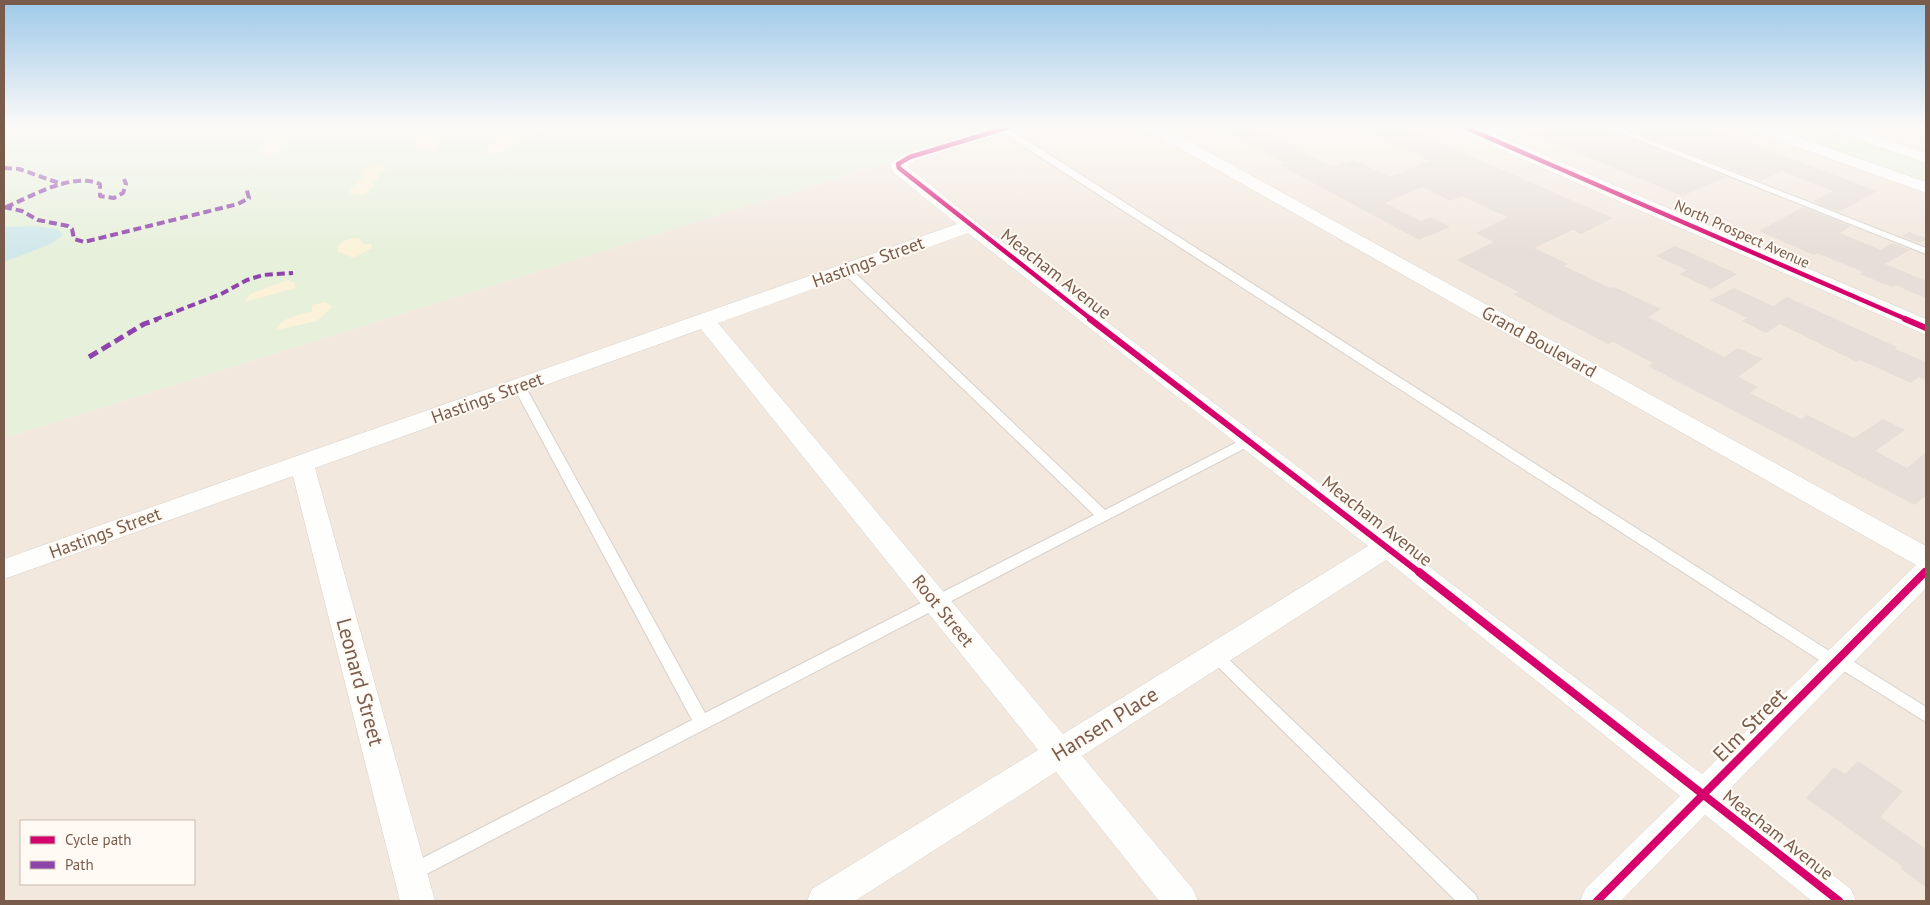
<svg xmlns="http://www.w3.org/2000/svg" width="1930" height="905" font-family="'PT Sans',sans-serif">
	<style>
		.residential { fill: #f2e8de; fill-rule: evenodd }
		.green { fill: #e7f0db }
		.sand { fill: #fbf2d9 }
		.water { fill: #d0e8ea }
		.building { fill: #e6ded7 }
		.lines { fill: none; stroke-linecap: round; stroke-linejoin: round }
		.service-casing { stroke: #d7d1cb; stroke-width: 2 }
		.minor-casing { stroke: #d7d1cb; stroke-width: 1 }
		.tertiary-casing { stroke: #d7d1cb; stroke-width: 1 }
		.service { fill: #fefefd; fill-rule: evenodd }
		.minor { fill: #fefefd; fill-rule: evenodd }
		.tertiary { fill: #fefefd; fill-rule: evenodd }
		.quiet-far1 { stroke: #8e44ad; stroke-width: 4; stroke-dasharray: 8 4; stroke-linecap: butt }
		.quiet { stroke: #8e44ad; stroke-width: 5; stroke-dasharray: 10 5; stroke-linecap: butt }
		.cycleway-far2-casing { stroke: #fffaf3; stroke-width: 7 }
		.cycleway-far1-casing { stroke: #fffaf3; stroke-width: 9 }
		.cycleway-casing { stroke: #fffaf3; stroke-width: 11 }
		.cycleway-far2 { stroke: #d6006c; stroke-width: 4.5 }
		.cycleway-far1 { stroke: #d6006c; stroke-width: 6 }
		.cycleway { stroke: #d6006c; stroke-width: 8 }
		.labels { text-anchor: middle; stroke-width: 4; stroke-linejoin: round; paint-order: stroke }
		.far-street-label { font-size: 15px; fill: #7a5c4d; stroke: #fffaf3 }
		.street-label { font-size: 18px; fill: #7a5c4d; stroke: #fffaf3 }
		.near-street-label { font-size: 21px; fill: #7a5c4d; stroke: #fffaf3 }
	</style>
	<rect width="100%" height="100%" fill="#f9f5f0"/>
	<path class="residential" d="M 993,127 L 1926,127 L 1926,901 L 4,901 L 4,438 L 882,164 L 888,159 ZM 21,821 L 194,821 L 194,884 L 21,884 Z"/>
	<path class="green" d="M 4,127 L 992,127 L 893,157 L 882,164 L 4,438 Z
		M 1762,127 L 1826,127 L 1926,161 L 1926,186 Z"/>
	<path class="sand" d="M 534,127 L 555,127 L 533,134 L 496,154 L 485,154 L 490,147 L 498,142 L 528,132 Z
		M 435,137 L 435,140 L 439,142 L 438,149 L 430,151 L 415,148 L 418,146 L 415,142 L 417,139 Z
		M 276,141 L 286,143 L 279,149 L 280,152 L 271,156 L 263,155 L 264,153 L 261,149 Z
		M 379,164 L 385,166 L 383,169 L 385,171 L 377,175 L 379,179 L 372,182 L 374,186 L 368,189 L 370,192 L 362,196 L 351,194 L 350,190 L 365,174 L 364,169 Z
		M 353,238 L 360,239 L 363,244 L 371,244 L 372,248 L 353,258 L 337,251 L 337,247 L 344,241 Z
		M 288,280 L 295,283 L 295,288 L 245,302 L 250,294 Z
		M 325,302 L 332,307 L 317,321 L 277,330 C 280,317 301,315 312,311 L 312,305 Z"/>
	<path class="water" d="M 34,226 L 58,229 L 63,235 L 53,243 L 4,262 L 4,227 Z"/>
	<path class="building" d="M 1215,127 L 1251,127 L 1333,167 L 1354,160 L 1390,177 L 1429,161 L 1354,127 L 1403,127 L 1613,218 L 1581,234 L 1573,230 L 1534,248 L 1568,264 L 1564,266 L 1610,288 L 1614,287 L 1661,309 L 1648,317 L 1724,357 L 1738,348 L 1763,359 L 1738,377 L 1758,387 L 1750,393 L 1801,419 L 1807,415 L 1854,438 L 1883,419 L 1905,430 L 1875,451 L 1907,468 L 1926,452 L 1926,495 L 1915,505 L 1648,366 L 1653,363 L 1613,342 L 1608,344 L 1535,306 L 1513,294 L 1518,292 L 1457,260 L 1494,242 L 1476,233 L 1507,217 L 1462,196 L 1450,201 L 1422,187 L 1385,203 L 1421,221 L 1431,217 L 1450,227 L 1419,240 L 1280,165 L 1285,163 Z
		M 1550,127 L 1604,127 L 1727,177 L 1682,196 L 1531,134 Z
		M 1621,127 L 1707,127 L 1877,191 L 1839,212 L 1813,202 L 1833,191 L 1782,171 L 1761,181 Z
		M 1803,207 L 1851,226 L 1840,233 L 1881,250 L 1892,243 L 1910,250 L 1885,264 L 1926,281 L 1926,298 L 1895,285 L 1892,287 L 1860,274 L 1863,272 L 1817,253 L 1814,255 L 1759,231 Z
		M 1909,232 L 1926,238 L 1926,239 L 1920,243 L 1902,236 Z
		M 1675,246 L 1698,256 L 1737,274 L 1711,289 L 1679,274 L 1687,270 L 1656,256 Z
		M 1734,288 L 1773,306 L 1787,297 L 1897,347 L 1895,349 L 1926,362 L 1926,380 L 1919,377 L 1911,383 L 1860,360 L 1857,362 L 1780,324 L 1766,333 L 1742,321 L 1747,318 L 1710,300 Z
		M 1858,761 L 1903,791 L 1880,817 L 1926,849 L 1926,887 L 1901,869 L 1903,867 L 1806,798 L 1834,767 L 1845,774 Z"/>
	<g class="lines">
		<g class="service-casing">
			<path id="service" d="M 1000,127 L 1006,127 L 1834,654 L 1838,653 L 1843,655 L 1926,707 L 1926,722 L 1839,668 L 1835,669 L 1830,667 L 1000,131 Z
				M 1606,127 L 1617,127 L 1926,248 L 1926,254 Z
				M 846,267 L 850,268 L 1105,510 L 1245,438 L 1253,438 L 1255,441 L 1253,444 L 417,879 L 411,882 L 405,879 L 402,873 L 405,867 L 692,720 L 513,386 L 515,383 L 523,383 L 525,386 L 705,713 L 1094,515 L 842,272 L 842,268 Z
				M 1215,649 L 1220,651 L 1476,895 L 1478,901 L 1456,901 L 1210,659 L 1207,655 L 1210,651 Z"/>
		</g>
		<g class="minor-casing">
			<path id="minor" d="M 994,127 L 1017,127 L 1014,130 L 916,160 L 907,166 L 976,222 L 1702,774 L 1916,565 L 1147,130 L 1144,127 L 1163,127 L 1926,546 L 1926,588 L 1726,793 L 1851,889 L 1856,901 L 1812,901 L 1705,815 L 1621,901 L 1580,901 L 1585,889 L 1680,796 L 1386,560 L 1082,756 L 1193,889 L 1198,901 L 1159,901 L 1056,772 L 855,901 L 807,901 L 812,889 L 1038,750 L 701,329 L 315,468 L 435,901 L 400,901 L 293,476 L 4,579 L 4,559 L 957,224 L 893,172 L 890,164 L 904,154 ZM 968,233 L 1368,546 L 1063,734 L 718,323 Z
				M 1486,127 L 1507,127 C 1501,135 1485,140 1475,137 L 1473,134 Z
				M 1747,127 L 1769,127 L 1926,182 L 1926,193 L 1750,130 Z
				M 1827,127 L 1849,127 L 1926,153 L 1926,163 L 1830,130 Z"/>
		</g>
		<g class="tertiary-casing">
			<path id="tertiary" d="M 1455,127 L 1479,127 L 1926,319 L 1926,335 L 1458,131 Z"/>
		</g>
		<use href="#service" class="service"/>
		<use href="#minor" class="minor"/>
		<use href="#tertiary" class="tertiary"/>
		<path class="quiet-far1" d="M 4,168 L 19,169 L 62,184
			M 4,207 L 22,211 L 38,220 L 68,226 L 72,229 L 74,239 L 84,242 L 238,204 L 249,198 L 246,187
			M 6,207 C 33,196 71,172 100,184 L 100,196 L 114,198 L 123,193 L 126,184 L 124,179
			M 154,320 L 221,294 L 247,280 L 263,275 L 293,273"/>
		<path class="quiet" d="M 89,357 L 144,324 L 158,319"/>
		<g class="cycleway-far2-casing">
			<path id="cycleway-far2" d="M 1009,127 L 910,157 L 898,164 L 899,168 L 1092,320
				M 1464,127 L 1908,320"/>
		</g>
		<g class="cycleway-far1-casing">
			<path id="cycleway-far1" d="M 1090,319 L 1420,573
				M 1905,319 L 1926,328
				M 1924,573 L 1926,571"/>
		</g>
		<g class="cycleway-casing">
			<path id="cycleway" d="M 1419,572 L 1839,901
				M 1597,901 L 1925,572"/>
		</g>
		<use href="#cycleway-far2" class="cycleway-far2"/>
		<use href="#cycleway-far1" class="cycleway-far1"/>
		<use href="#cycleway" class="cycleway"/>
	</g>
	<linearGradient id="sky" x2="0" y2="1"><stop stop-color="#9ec9e9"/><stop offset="0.5" stop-color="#fcfaf8"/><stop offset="1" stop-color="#fcfaf8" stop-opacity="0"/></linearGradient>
	<rect width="1930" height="253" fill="url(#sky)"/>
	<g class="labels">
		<g class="far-street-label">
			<text transform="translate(1742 234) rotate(24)" y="5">North Prospect Avenue</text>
		</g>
		<g class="street-label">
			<text transform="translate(868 262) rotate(-20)" y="6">Hastings Street</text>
			<text transform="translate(1056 274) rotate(38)" y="6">Meacham Avenue</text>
			<text transform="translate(1539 342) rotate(29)" y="6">Grand Boulevard</text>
			<text transform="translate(487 398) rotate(-20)" y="6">Hastings Street</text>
			<text transform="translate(1377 521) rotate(38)" y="6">Meacham Avenue</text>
			<text transform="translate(105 533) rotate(-20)" y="6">Hastings Street</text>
			<text transform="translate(943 611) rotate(51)" y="6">Root Street</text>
			<text transform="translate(1778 835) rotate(38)" y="6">Meacham Avenue</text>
		</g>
		<g class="near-street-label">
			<text transform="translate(360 682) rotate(75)" y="7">Leonard Street</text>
			<text transform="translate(1105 724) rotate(-32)" y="7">Hansen Place</text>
			<text transform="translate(1750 725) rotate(-45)" y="7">Elm Street</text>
		</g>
	</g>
	<rect width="1930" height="905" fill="none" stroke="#7a5c4d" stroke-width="10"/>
	<rect x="20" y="820" width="175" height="65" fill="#fffaf3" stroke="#cabbb1"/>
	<rect x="30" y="836" width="25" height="8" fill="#d6006c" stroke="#cabbb1"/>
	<text x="65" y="845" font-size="15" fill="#7a5c4d">Cycle path</text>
	<rect x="30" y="861" width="25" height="8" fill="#8e44ad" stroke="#cabbb1"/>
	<text x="65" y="870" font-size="15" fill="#7a5c4d">Path</text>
</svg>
